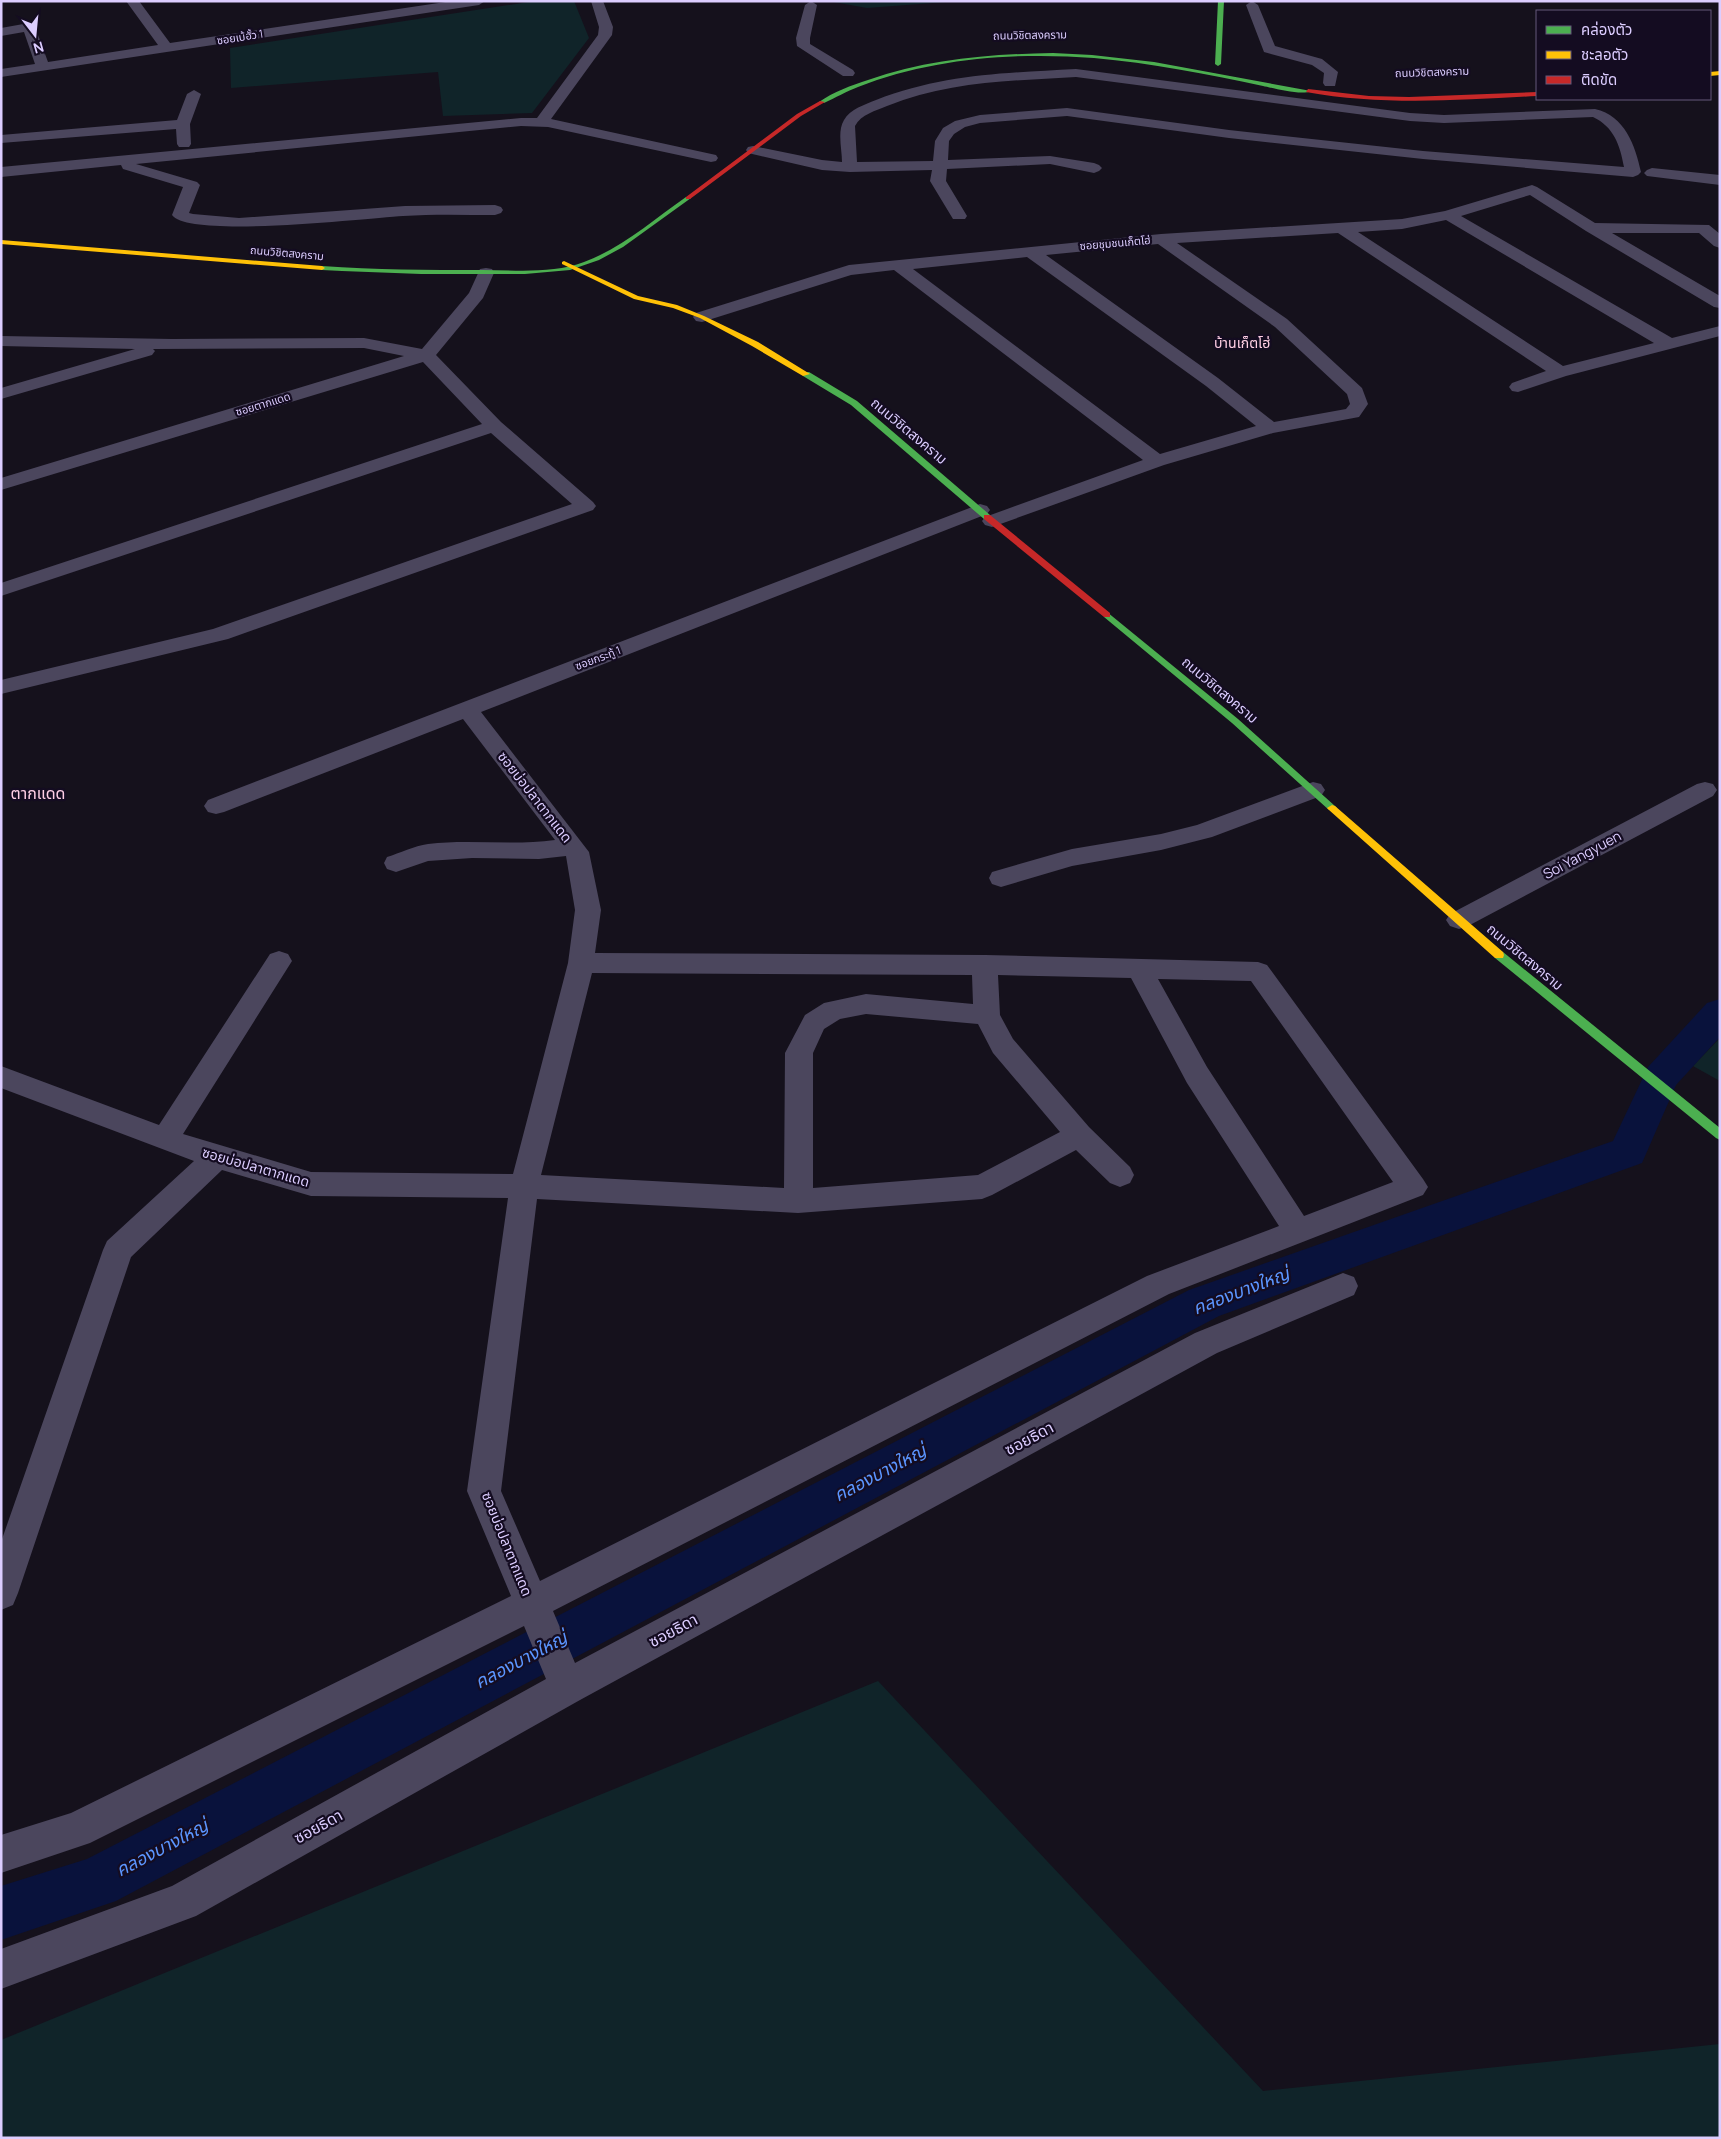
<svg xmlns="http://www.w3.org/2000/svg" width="1721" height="2139" font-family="Manrope,'Noto Sans Thai',sans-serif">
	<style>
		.green { fill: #102429 }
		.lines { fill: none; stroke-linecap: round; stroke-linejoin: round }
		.canal { fill: #09123c; fill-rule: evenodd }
		.street { fill: #4b465d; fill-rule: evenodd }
		.fast { fill: #4caf50; fill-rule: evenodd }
		.slow { fill: #ffc107; fill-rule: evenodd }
		.jam { fill: #c62828; fill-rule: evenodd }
		.labels { text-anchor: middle; stroke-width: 4.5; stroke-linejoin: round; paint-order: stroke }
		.far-street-label { font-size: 11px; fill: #dccdff; stroke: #140c21 }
		.far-quarter-label { font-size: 14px; fill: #ffcfe5; stroke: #140c21 }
		.street-label { font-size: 14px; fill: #dccdff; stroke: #140c21 }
		.quarter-label { font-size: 16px; fill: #ffcfe5; stroke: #140c21 }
		.near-street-label { font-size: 16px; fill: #dccdff; stroke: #140c21 }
		.near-water-label { font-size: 18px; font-style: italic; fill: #5b95ff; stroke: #140c21 }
	</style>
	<rect width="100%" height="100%" fill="#15111c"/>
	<path class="green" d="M 535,1 L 574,1 L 589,38 L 532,113 L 443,116 L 438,72 L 231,88 L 230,48 Z
		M 828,1 L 959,1 L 867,8 Z
		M 1720,1038 L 1720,1081 L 1693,1066 Z
		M 878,1681 L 1263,2091 L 1720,2044 L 1720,2138 L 1,2138 L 1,2040 Z"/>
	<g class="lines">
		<path class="canal" d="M 1720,999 L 1720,1037 L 1676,1085 L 1642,1163 L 1219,1316 L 116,1901 L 1,1940 L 1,1886 L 87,1859 L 1189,1290 L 1613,1141 L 1648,1067 L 1707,1003 Z"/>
		<path class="street" d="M 126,1 L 139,1 L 170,43 L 452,1 L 485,1 L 479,5 L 1,77 L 1,69 L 35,64 L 24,32 L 1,36 L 1,28 L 29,23 L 34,24 L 48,62 L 158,45 Z
			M 591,1 L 603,1 L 613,27 L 612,35 L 551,119 L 716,155 L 718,158 L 716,161 L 711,162 L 548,127 L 521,126 L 136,164 L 197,182 L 200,185 L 189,213 L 193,214 L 239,218 L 405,206 L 495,205 L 501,207 L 503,210 L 501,213 L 495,215 C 464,215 433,214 403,216 C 368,218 189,239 172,215 L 183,187 L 123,169 L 121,165 L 1,177 L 1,167 L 521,118 L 537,118 L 598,35 L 599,27 Z
			M 811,1 L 817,5 L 810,38 L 810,44 L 853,70 L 855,73 L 853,76 L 843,76 L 797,46 L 796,38 L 805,5 Z
			M 1252,1 L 1258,5 L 1275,46 L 1322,59 L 1338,72 L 1335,86 L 1325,86 L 1323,83 L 1324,73 L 1312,65 L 1264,52 L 1246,5 Z
			M 1076,69 L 1410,113 L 1444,115 L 1595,109 C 1625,116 1635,145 1641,172 L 1638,175 L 1633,177 L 1423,159 L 1229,138 L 1067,116 L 980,123 L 965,127 L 954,134 L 949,141 L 948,160 L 1050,156 L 1094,163 L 1099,165 L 1102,168 L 1099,171 L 1094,173 L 1050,164 L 947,169 L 946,181 L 967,216 L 965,219 L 953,219 L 930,181 L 932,170 L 850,172 L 822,170 L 748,153 L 746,150 L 748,147 L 753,146 L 822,160 L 842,162 C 842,150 837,131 844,120 C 850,109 864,105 876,100 C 943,74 1005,73 1076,69 ZM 1076,77 L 1410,121 L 1444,123 L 1593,117 C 1614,127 1620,145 1624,167 L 1423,151 L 1229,130 L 1067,108 L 980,115 L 955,121 L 943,128 L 935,141 L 933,161 L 857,162 L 855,126 C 861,114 876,111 887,106 C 949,81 1011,81 1076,77 Z
			M 194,90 L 201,94 L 190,124 L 191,144 L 189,147 L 179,147 L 177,144 L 176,129 L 1,143 L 1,135 L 177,120 L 187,94 Z
			M 1652,168 L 1720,175 L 1720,185 L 1647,176 L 1644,173 L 1647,170 Z
			M 1532,185 L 1537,187 L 1595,223 L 1709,225 L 1720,234 L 1720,248 L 1714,246 L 1699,233 L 1612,233 L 1720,296 L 1720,308 L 1714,307 L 1586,231 L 1530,195 L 1461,216 L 1672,338 L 1720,326 L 1720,336 L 1566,376 L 1518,392 L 1512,391 L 1509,387 L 1512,383 L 1546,371 L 1338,233 L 1177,243 L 1287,319 L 1362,388 L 1368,404 L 1359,417 L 1273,433 L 1164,465 L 992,527 L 985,525 L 982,521 L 985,517 L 1143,460 L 894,270 L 851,275 L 702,322 L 696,321 L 693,317 L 696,313 L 849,265 L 1161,234 L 1402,219 L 1445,211 ZM 1446,220 L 1654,343 L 1563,366 L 1358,232 L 1402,229 ZM 1158,244 L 1275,327 L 1347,394 L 1350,404 L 1346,409 L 1274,422 L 1218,378 L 1046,255 ZM 1027,257 L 1206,386 L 1256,426 L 1160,454 L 913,269 Z
			M 486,268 L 492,269 L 494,273 L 483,298 L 436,355 L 501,422 L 593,502 L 596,506 L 593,510 L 228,639 L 1,694 L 1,680 L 213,629 L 572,504 L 491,433 L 1,596 L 1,583 L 482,424 L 423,362 L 1,490 L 1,478 L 404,356 L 364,348 L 153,349 L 155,351 L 152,355 L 1,399 L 1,388 L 135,349 L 1,346 L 1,336 L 172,339 L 364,338 L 422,349 L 469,293 L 480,269 Z
			M 980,504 L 987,506 L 990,510 L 987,514 L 481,712 L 589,852 L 601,910 L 595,953 L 985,955 L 1258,962 L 1267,965 L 1423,1179 L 1428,1187 L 1423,1195 L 1169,1294 L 553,1611 L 575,1663 L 1195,1333 L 1343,1273 L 1354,1277 L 1358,1286 L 1354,1295 L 1217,1353 L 580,1700 L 196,1916 L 1,1989 L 1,1949 L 172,1886 L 546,1679 L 524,1626 L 90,1843 L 1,1873 L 1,1835 L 71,1813 L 511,1596 L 467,1491 L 508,1198 L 311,1196 L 222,1170 L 131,1257 L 18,1593 L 13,1605 L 1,1610 L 1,1542 L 103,1250 L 107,1241 L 194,1161 L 1,1088 L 1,1066 L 159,1125 L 270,954 L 279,951 L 288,954 L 292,961 L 183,1134 L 311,1172 L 513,1174 L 568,963 L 575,910 L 566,856 L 539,859 L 472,858 L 428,861 L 396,872 L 387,869 L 384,863 L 387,857 C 400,853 414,846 428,844 C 470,839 513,846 555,840 L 463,719 L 224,812 L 216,814 L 208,812 L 204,806 L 208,800 ZM 592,973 L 972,975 L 973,1004 L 866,994 L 824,1003 L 805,1015 L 785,1053 L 784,1188 L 541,1175 ZM 998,975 L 1131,978 L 1187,1083 L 1279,1226 L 1147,1276 L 540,1581 L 501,1491 L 537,1199 L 798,1213 L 982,1199 L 992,1195 L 1076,1150 L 1110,1183 L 1120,1187 L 1130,1183 L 1134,1175 L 1130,1167 L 1089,1127 L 1013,1039 L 1000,1015 ZM 1158,979 L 1251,981 L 1393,1182 L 1304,1216 L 1207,1067 ZM 866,1014 L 978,1024 L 993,1053 L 1060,1132 L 978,1175 L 813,1188 L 813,1053 L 824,1029 L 840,1019 Z
			M 1313,782 L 1321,784 L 1325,790 L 1321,796 L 1212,837 L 1161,850 L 1072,866 L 1001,887 L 992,884 L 989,878 L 992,872 L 1072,849 L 1161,834 L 1197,825 Z
			M 1705,782 L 1713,784 L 1717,790 L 1713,796 L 1468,926 L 1459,929 L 1450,926 L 1446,920 L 1450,914 L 1697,784 Z"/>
		<path class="fast" d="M 1218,1 L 1224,1 L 1221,64 L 1218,66 L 1215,64 Z
			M 1053,53 L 1092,55 L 1154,62 L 1311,91 C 1302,96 1273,88 1263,86 C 1207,74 1151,63 1094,58 C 1016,52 932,58 858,87 C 847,91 835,98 824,103 L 819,102 C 833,92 852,85 868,80 C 928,59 990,54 1053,53 Z
			M 686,197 L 691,198 L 623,247 L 599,260 L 570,270 L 525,274 L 421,274 L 342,271 L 322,270 L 319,268 L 322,266 C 375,270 428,270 482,270 C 515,270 552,274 584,262 C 622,248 653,220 686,197 Z
			M 803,372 L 809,372 L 857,401 L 990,515 L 990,519 L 984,519 L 851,405 L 803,376 Z
			M 1107,612 L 1238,719 L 1335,806 L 1337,808 L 1335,810 L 1329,810 L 1232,723 L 1104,617 L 1104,613 Z
			M 1499,951 L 1503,952 L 1720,1128 L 1720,1140 L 1716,1138 L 1495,958 L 1494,955 Z"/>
		<path class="slow" d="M 1720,71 L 1720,75 L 1710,76 L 1710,72 Z
			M 1,240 L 322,266 L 325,268 L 322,270 L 1,244 Z
			M 564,261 L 638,296 L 677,305 L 704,316 L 758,342 L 810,374 L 803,376 L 752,346 L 700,318 L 673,308 L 634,299 L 562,264 L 562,262 Z
			M 1332,805 L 1335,806 L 1503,952 L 1504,955 L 1503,958 L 1495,958 L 1329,810 L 1327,808 Z"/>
		<path class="jam" d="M 1308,89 L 1369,96 L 1409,97 L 1537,92 L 1537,96 C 1461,100 1382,106 1306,92 Z
			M 820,101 L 825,102 L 801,116 L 690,199 L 686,199 L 686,197 L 797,114 Z
			M 984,515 L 990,515 L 1110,613 L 1110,617 L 1104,617 L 984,519 Z"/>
	</g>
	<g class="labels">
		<g class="far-street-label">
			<text transform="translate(1030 35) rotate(-1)" y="4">ถนนวิชิตสงคราม</text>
			<text transform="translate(240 37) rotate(-9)" y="4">ซอยเบ้ฮั้ว 1</text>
			<text transform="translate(1432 72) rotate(-2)" y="4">ถนนวิชิตสงคราม</text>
			<text transform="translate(1115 243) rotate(-5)" y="4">ซอยชุมชนเก็ตโฮ่</text>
			<text transform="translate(287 253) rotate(5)" y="4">ถนนวิชิตสงคราม</text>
			<text transform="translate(263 404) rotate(-17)" y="4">ซอยตากแดด</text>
			<text transform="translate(598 658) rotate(-21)" y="4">ซอยกระทู้ 1</text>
		</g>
		<g class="far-quarter-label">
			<text x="1242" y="348">บ้านเก็ตโฮ่</text>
		</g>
		<g class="street-label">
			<text transform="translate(909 431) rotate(40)" y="5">ถนนวิชิตสงคราม</text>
			<text transform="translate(1220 690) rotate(40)" y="5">ถนนวิชิตสงคราม</text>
			<text transform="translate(535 797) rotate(52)" y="5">ซอยบ่อปลาตากแดด</text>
			<text transform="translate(1582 855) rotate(-28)" y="5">Soi Yangyuen</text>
			<text transform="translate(1525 957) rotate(40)" y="5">ถนนวิชิตสงคราม</text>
			<text transform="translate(256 1167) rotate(16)" y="5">ซอยบ่อปลาตากแดด</text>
			<text transform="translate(507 1544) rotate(68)" y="5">ซอยบ่อปลาตากแดด</text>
		</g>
		<g class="quarter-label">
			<text x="38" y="799">ตากแดด</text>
		</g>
		<g class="near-street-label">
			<text transform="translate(1029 1438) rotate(-28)" y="6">ซอยธิดา</text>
			<text transform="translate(673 1630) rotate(-28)" y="6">ซอยธิดา</text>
			<text transform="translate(318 1826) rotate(-29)" y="6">ซอยธิดา</text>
		</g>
		<g class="near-water-label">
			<text transform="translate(1241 1291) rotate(-21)" y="6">คลองบางใหญ่</text>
			<text transform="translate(880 1473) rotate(-28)" y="6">คลองบางใหญ่</text>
			<text transform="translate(521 1660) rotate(-28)" y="6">คลองบางใหญ่</text>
			<text transform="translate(162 1848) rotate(-28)" y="6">คลองบางใหญ่</text>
		</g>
	</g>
	<rect width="1721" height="2139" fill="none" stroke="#dccdff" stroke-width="5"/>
	<rect x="1536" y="10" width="175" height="90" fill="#140c21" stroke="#64597a"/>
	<rect x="1546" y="26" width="25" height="8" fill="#4caf50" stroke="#64597a"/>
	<text x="1581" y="35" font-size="15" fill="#dccdff">คล่องตัว</text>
	<rect x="1546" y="51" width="25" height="8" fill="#ffc107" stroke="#64597a"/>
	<text x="1581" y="60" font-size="15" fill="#dccdff">ชะลอตัว</text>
	<rect x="1546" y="76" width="25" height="8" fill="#c62828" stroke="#64597a"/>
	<text x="1581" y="85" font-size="15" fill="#dccdff">ติดขัด</text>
	<g transform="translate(35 35) rotate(164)" stroke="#140c21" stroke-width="4" paint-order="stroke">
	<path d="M0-4L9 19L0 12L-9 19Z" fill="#dccdff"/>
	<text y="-8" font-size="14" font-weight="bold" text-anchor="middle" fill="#dccdff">N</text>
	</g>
</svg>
